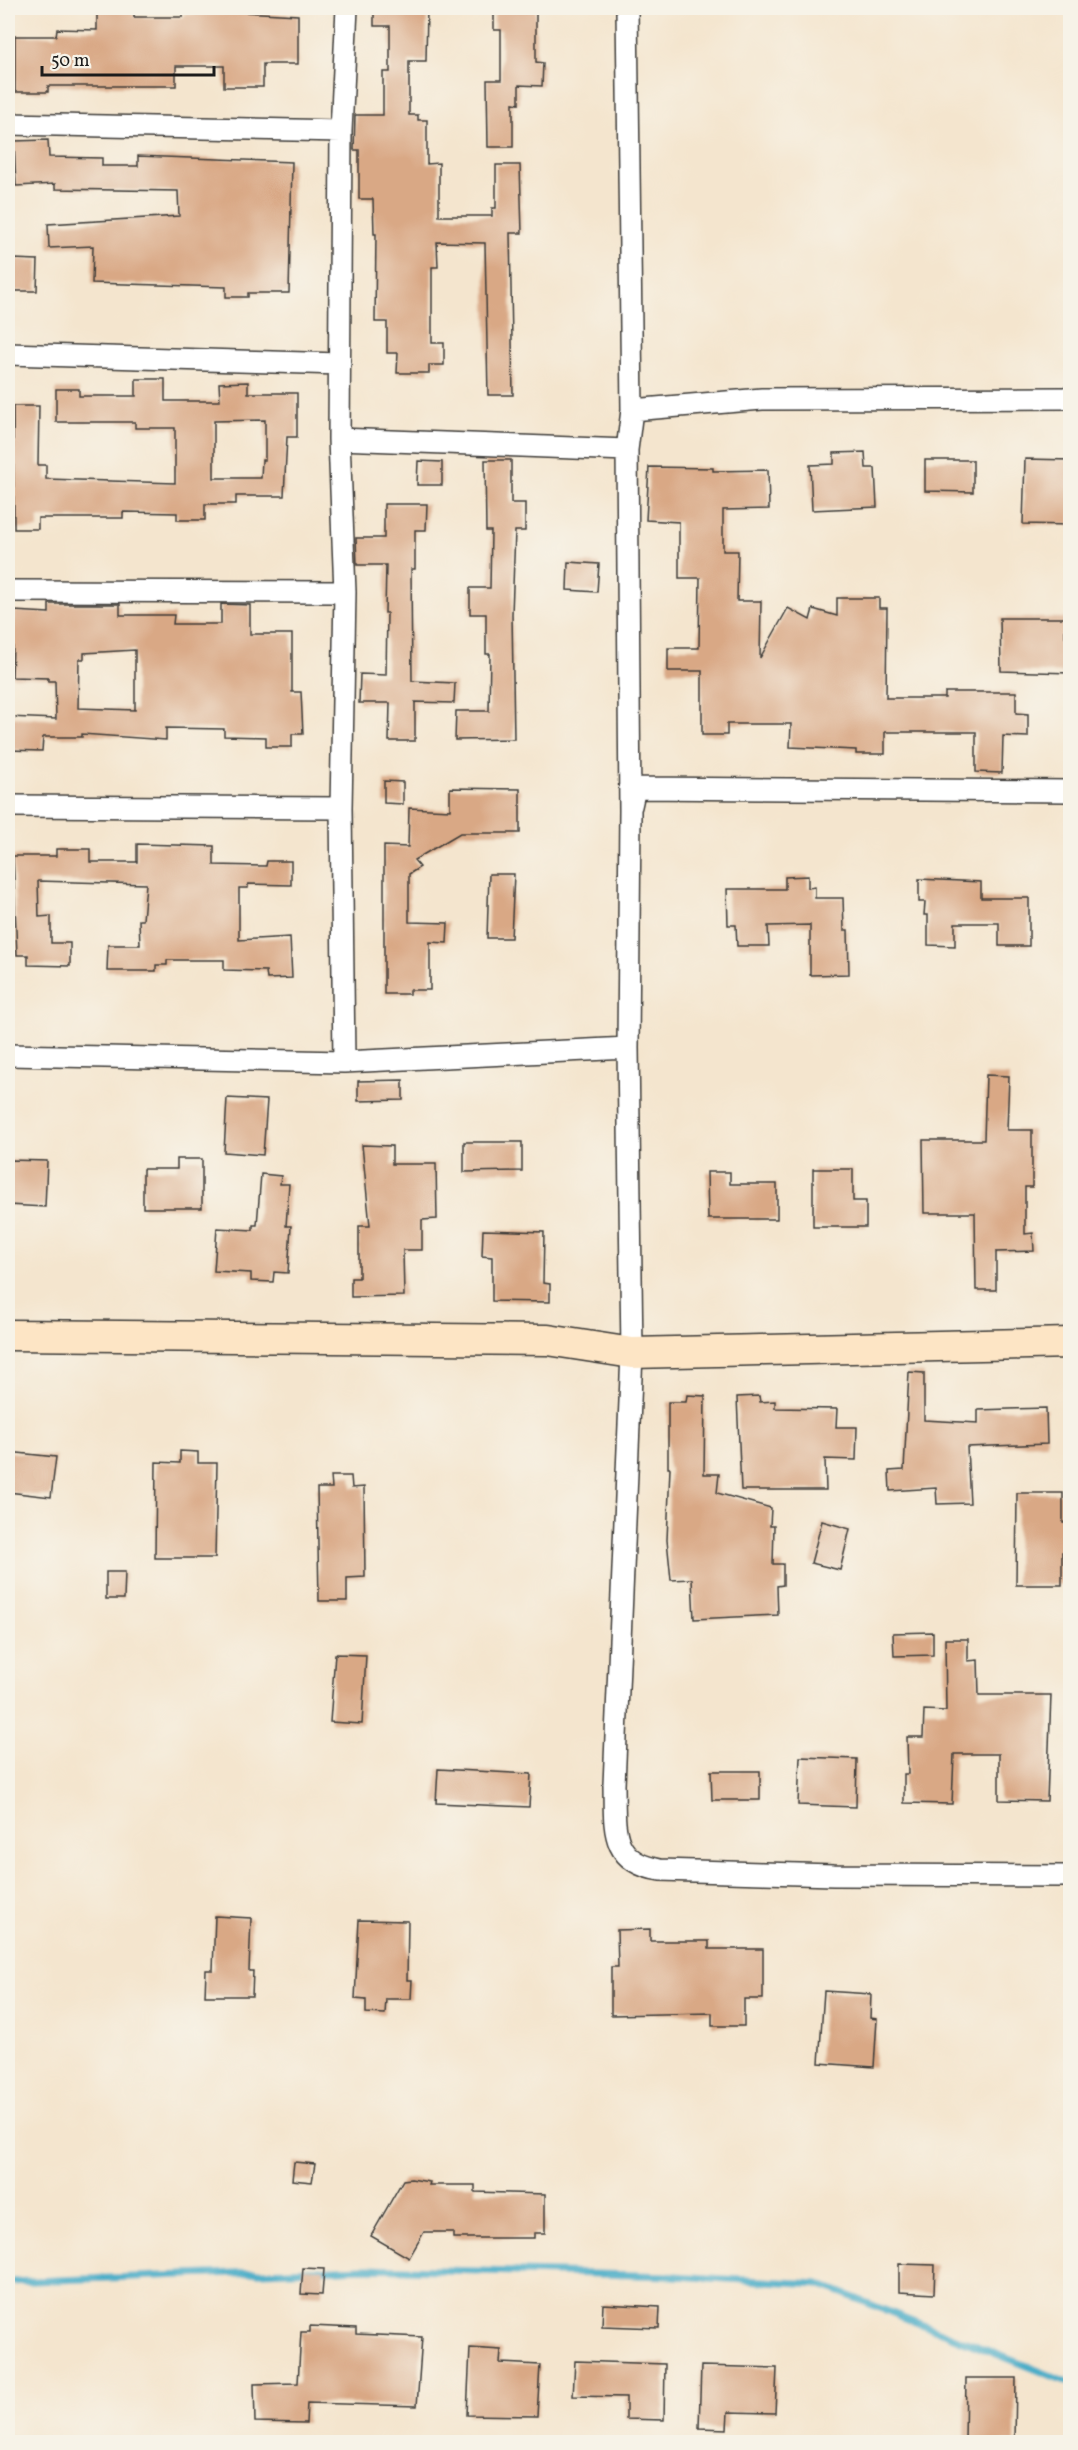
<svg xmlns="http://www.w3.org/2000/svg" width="1078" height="2450" font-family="Vollkorn,serif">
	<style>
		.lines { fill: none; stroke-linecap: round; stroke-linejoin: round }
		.stream { stroke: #47acc7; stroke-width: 7 }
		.building { fill: #d9a885; fill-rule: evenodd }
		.street-casing { stroke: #3c3a37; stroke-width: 24 }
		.secondary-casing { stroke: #3c3a37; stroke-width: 33 }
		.street { stroke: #fff; stroke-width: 21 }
		.secondary { stroke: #fde5c5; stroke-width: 30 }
	</style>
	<rect width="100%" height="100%" fill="#f7f3e8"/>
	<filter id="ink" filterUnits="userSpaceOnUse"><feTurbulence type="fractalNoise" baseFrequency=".0167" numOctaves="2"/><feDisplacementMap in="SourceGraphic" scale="12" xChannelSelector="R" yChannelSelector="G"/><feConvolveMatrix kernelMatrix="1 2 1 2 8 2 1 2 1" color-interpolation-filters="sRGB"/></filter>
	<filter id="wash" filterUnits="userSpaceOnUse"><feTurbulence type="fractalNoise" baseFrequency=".008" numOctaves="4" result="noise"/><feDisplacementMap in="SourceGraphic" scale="24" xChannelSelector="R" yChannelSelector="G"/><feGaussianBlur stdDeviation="1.35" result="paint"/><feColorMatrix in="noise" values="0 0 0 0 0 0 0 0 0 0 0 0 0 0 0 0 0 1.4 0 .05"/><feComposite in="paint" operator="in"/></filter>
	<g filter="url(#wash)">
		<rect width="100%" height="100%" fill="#f4e5ce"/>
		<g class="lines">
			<path class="stream" d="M 8,2282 L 364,2268 L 674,2276 L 819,2284 L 1070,2383"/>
		</g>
		<g id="blocks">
			<path class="building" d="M 97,8 L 134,8 L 134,17 L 183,17 L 183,14 L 224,14 L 224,11 L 298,15 L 298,64 L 263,64 L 263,87 L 224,87 L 224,66 L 176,66 L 176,86 L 48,86 L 48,92 L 15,92 L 15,36 L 56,36 L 57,29 L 97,30 Z
				M 374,8 L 427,8 L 426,61 L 409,61 L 409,115 L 418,115 L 418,120 L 427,120 L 427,164 L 439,163 L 439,216 L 492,216 L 492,208 L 496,208 L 496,165 L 520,165 L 522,233 L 510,233 L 513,395 L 488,395 L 485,243 L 437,242 L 438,267 L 432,267 L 432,343 L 444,343 L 444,365 L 429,365 L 429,373 L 397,373 L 398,353 L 387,353 L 387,322 L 375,322 L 376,234 L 374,234 L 373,199 L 359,199 L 359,150 L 354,150 L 355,115 L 383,115 L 383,72 L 390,72 L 390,26 L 374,26 Z
				M 494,8 L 536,8 L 536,62 L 543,63 L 542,86 L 519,85 L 519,104 L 513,103 L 513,147 L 488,147 L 487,80 L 501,80 L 501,30 L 494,30 Z
				M 48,140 L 49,157 L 102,158 L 102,166 L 138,166 L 138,156 L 292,162 L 289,293 L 248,293 L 248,297 L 226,297 L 226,287 L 92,283 L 93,246 L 49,248 L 48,224 L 179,216 L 178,191 L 55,189 L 55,184 L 16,186 L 14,141 Z
				M 13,259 L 38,260 L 37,291 L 13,291 Z
				M 136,379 L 165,379 L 165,401 L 220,401 L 219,383 L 248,382 L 248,393 L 297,393 L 297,437 L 287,437 L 284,496 L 236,496 L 236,504 L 205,504 L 205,520 L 177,520 L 177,513 L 123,512 L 123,518 L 38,518 L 38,529 L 14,529 L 13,406 L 39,406 L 38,465 L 46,465 L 46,479 L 175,483 L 175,428 L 135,428 L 135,422 L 56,422 L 56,389 L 79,389 L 79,396 L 136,396 ZM 265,420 L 265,460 L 262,460 L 261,478 L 214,478 L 214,421 Z
				M 865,452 L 866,468 L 875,468 L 877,507 L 812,510 L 810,465 L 834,464 L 834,453 Z
				M 1025,459 L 1071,460 L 1071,525 L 1023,524 Z
				M 485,460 L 511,460 L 511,503 L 525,503 L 525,531 L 515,531 L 512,614 L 514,739 L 455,740 L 456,711 L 489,711 L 490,654 L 486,654 L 486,614 L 470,614 L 470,588 L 490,588 L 491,531 L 486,531 Z
				M 925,460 L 973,460 L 973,492 L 925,491 Z
				M 418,461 L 442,462 L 442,485 L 417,485 Z
				M 649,467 L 713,468 L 713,471 L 768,470 L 769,509 L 723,510 L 723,551 L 738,551 L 737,601 L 761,601 L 760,658 L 788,608 L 810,620 L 813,609 L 837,616 L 837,598 L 879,598 L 879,608 L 887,608 L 886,698 L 945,698 L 945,692 L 1016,692 L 1016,713 L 1028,714 L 1028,737 L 1003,736 L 1002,773 L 976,772 L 976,732 L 885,732 L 885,754 L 856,754 L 856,750 L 790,747 L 791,724 L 727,724 L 727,735 L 702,735 L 702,671 L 668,671 L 668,648 L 699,648 L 700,578 L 679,578 L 679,522 L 646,520 Z
				M 384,504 L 427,504 L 426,530 L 415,530 L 415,569 L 411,569 L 412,681 L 455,683 L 454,703 L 415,702 L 415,741 L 389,741 L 390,703 L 359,703 L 360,674 L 386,675 L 387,613 L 385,613 L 386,565 L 357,565 L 356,538 L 384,538 Z
				M 568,562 L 599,564 L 597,592 L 567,590 Z
				M 49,604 L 120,604 L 120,615 L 174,615 L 173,624 L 221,624 L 221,604 L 250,605 L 250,634 L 292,634 L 292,692 L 301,692 L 303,734 L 292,734 L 292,747 L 266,747 L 266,737 L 224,736 L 224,729 L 166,728 L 166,740 L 82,734 L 82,737 L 43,737 L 42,751 L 8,750 L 8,717 L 56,719 L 55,681 L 48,681 L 48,678 L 12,677 L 14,611 L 49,613 ZM 135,650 L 135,710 L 78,708 L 79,659 L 84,659 L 84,653 Z
				M 1000,618 L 1065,618 L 1065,637 L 1071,637 L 1071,673 L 1001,671 Z
				M 384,781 L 403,782 L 403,804 L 384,803 Z
				M 450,788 L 520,789 L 520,833 L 460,833 L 414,860 L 420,867 L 409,874 L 409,922 L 448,923 L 447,943 L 430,942 L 430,990 L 410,990 L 410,994 L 384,994 L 384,846 L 408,847 L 409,808 L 450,810 Z
				M 137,844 L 214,846 L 214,865 L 266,866 L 267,861 L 291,861 L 291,885 L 248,884 L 248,888 L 239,888 L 239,940 L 290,937 L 292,978 L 267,979 L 266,971 L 224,970 L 224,960 L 167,960 L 167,965 L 156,965 L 156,971 L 107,971 L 108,945 L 140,945 L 139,920 L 143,920 L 146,884 L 38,881 L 39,917 L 51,916 L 51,943 L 70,943 L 70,966 L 28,965 L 28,955 L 17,955 L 13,856 L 56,856 L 56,849 L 90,849 L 90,862 L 137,862 Z
				M 489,874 L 514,874 L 511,938 L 487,938 Z
				M 808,876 L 808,888 L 815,887 L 815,898 L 843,898 L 844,930 L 848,930 L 849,974 L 810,975 L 810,925 L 768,926 L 769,946 L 737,946 L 736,925 L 728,925 L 727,889 L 785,889 L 785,877 Z
				M 919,879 L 981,882 L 981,898 L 1029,898 L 1029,946 L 999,946 L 999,923 L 955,923 L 955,946 L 928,945 L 928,915 L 924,915 L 925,902 L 919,902 Z
				M 986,1075 L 1009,1076 L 1007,1130 L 1032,1130 L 1032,1187 L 1025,1187 L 1025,1234 L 1033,1233 L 1034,1251 L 996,1252 L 996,1290 L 976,1290 L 975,1213 L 924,1213 L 923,1140 L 984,1140 Z
				M 403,1080 L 403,1100 L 358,1101 L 358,1081 Z
				M 227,1098 L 267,1100 L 263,1155 L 224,1152 Z
				M 464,1142 L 522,1142 L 522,1171 L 464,1172 Z
				M 362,1145 L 392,1146 L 392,1164 L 436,1164 L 437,1219 L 422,1220 L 422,1250 L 403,1250 L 404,1296 L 351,1297 L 351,1278 L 359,1278 L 359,1226 L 370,1226 Z
				M 177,1159 L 202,1159 L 202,1208 L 143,1208 L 143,1169 L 177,1169 Z
				M 8,1160 L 47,1161 L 45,1207 L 8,1205 Z
				M 813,1169 L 853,1169 L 853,1201 L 866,1201 L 866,1227 L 813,1227 Z
				M 707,1172 L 730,1172 L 730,1184 L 777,1184 L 777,1219 L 708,1219 Z
				M 261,1174 L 281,1176 L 280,1184 L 289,1184 L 286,1226 L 291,1226 L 288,1273 L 274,1272 L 273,1282 L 251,1281 L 251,1273 L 214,1271 L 217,1228 L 253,1230 L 253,1225 L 257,1225 Z
				M 483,1230 L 544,1232 L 543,1283 L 550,1284 L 550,1302 L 492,1301 L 492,1257 L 482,1256 Z
				M 909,1372 L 924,1373 L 924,1420 L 978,1423 L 978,1410 L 1046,1408 L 1047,1444 L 967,1447 L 970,1503 L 937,1504 L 936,1488 L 890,1491 L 889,1471 L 904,1470 Z
				M 687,1395 L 705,1396 L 704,1474 L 719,1474 L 717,1493 L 771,1508 L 770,1526 L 774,1526 L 773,1564 L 783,1564 L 783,1585 L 777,1586 L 778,1615 L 694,1619 L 692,1579 L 671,1580 L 667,1540 L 670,1468 L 668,1468 L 668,1402 L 686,1402 Z
				M 759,1396 L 760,1402 L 775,1401 L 775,1408 L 837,1409 L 836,1427 L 857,1427 L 856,1460 L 825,1459 L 826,1490 L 741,1490 L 737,1397 Z
				M 180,1451 L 198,1452 L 198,1463 L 217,1463 L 215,1558 L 155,1558 L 156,1462 L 180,1463 Z
				M 8,1452 L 56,1457 L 51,1497 L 8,1492 Z
				M 331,1476 L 351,1476 L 352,1488 L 364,1487 L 365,1577 L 347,1578 L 347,1601 L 319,1601 L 317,1488 L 332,1488 Z
				M 1017,1493 L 1063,1493 L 1063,1523 L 1070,1523 L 1069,1552 L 1062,1552 L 1062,1585 L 1016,1585 Z
				M 822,1521 L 850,1529 L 840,1570 L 811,1563 Z
				M 106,1572 L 125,1572 L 124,1599 L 106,1599 Z
				M 933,1632 L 933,1655 L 894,1656 L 893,1633 Z
				M 945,1639 L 968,1639 L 968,1661 L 978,1660 L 979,1695 L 1051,1695 L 1047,1801 L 999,1800 L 999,1754 L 954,1754 L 952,1804 L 904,1803 L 904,1774 L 908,1774 L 907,1737 L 923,1737 L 924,1710 L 946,1711 Z
				M 335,1654 L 366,1655 L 362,1724 L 330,1722 Z
				M 800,1757 L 857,1759 L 856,1807 L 798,1805 Z
				M 438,1769 L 531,1774 L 529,1807 L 436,1803 Z
				M 711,1771 L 760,1771 L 760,1800 L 712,1800 Z
				M 215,1916 L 251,1918 L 249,1971 L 253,1971 L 252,1996 L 205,1996 L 206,1970 L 213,1970 Z
				M 359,1920 L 408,1921 L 407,1980 L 412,1980 L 411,1999 L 386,1999 L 385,2014 L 366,2013 L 366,2000 L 355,1999 Z
				M 650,1929 L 650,1941 L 709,1941 L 709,1949 L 763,1949 L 763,1999 L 744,1999 L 744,2026 L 712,2026 L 712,2013 L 611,2015 L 611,1967 L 618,1967 L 617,1930 Z
				M 824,1991 L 871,1994 L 870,2018 L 877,2019 L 874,2067 L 819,2063 Z
				M 294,2162 L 315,2164 L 312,2182 L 292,2180 Z
				M 411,2179 L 430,2182 L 429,2185 L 475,2185 L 475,2192 L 545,2194 L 545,2233 L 534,2233 L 534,2238 L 453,2238 L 453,2232 L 424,2232 L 409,2258 L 371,2236 L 403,2180 Z
				M 899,2264 L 935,2265 L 934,2294 L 899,2292 Z
				M 303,2268 L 324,2269 L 322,2295 L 301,2294 Z
				M 603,2304 L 660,2307 L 659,2328 L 602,2326 Z
				M 310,2326 L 356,2328 L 356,2334 L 422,2337 L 417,2406 L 307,2403 L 306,2423 L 255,2422 L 254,2384 L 298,2383 L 301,2332 L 310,2332 Z
				M 470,2348 L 501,2350 L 500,2363 L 540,2365 L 537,2416 L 467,2415 Z
				M 575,2361 L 665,2364 L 664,2420 L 626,2419 L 626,2397 L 573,2396 Z
				M 701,2366 L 777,2368 L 775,2413 L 728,2412 L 727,2429 L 699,2428 Z
				M 966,2378 L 1016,2378 L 1015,2442 L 965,2442 Z"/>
		</g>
	</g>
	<g filter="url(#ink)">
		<use href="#blocks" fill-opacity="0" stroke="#3c3a37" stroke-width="1.5"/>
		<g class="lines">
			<g class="street-casing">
				<path id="street" d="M 627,8 L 632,410 L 627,450 L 630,810 L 628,1048 L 632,1353 L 614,1785 C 615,1827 609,1862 660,1870 L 834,1875 L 1070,1876
					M 8,124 L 341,131
					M 8,354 L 340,364
					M 632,410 L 762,399 L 1070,398
					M 339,439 L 627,450
					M 8,591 L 345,592
					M 8,806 L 341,808
					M 631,806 L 635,788 L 1070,791
					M 8,1055 L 344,1062 L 628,1048
					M 344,1062 L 341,808 L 345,592 L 339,439 L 341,131 L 347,8"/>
			</g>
			<g class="secondary-casing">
				<path id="secondary" d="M 8,1335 L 548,1340 L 632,1353 L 1070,1343"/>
			</g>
			<use href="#street" class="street"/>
			<use href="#secondary" class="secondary"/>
		</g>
	</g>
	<rect width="1078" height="2450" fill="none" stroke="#f7f3e8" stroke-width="30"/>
	<path d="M42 66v9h172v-9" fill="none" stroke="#1c1c1c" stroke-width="3"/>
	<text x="51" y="66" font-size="18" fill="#1c1c1c" stroke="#f7f3e8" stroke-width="4.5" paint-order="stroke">50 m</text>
</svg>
